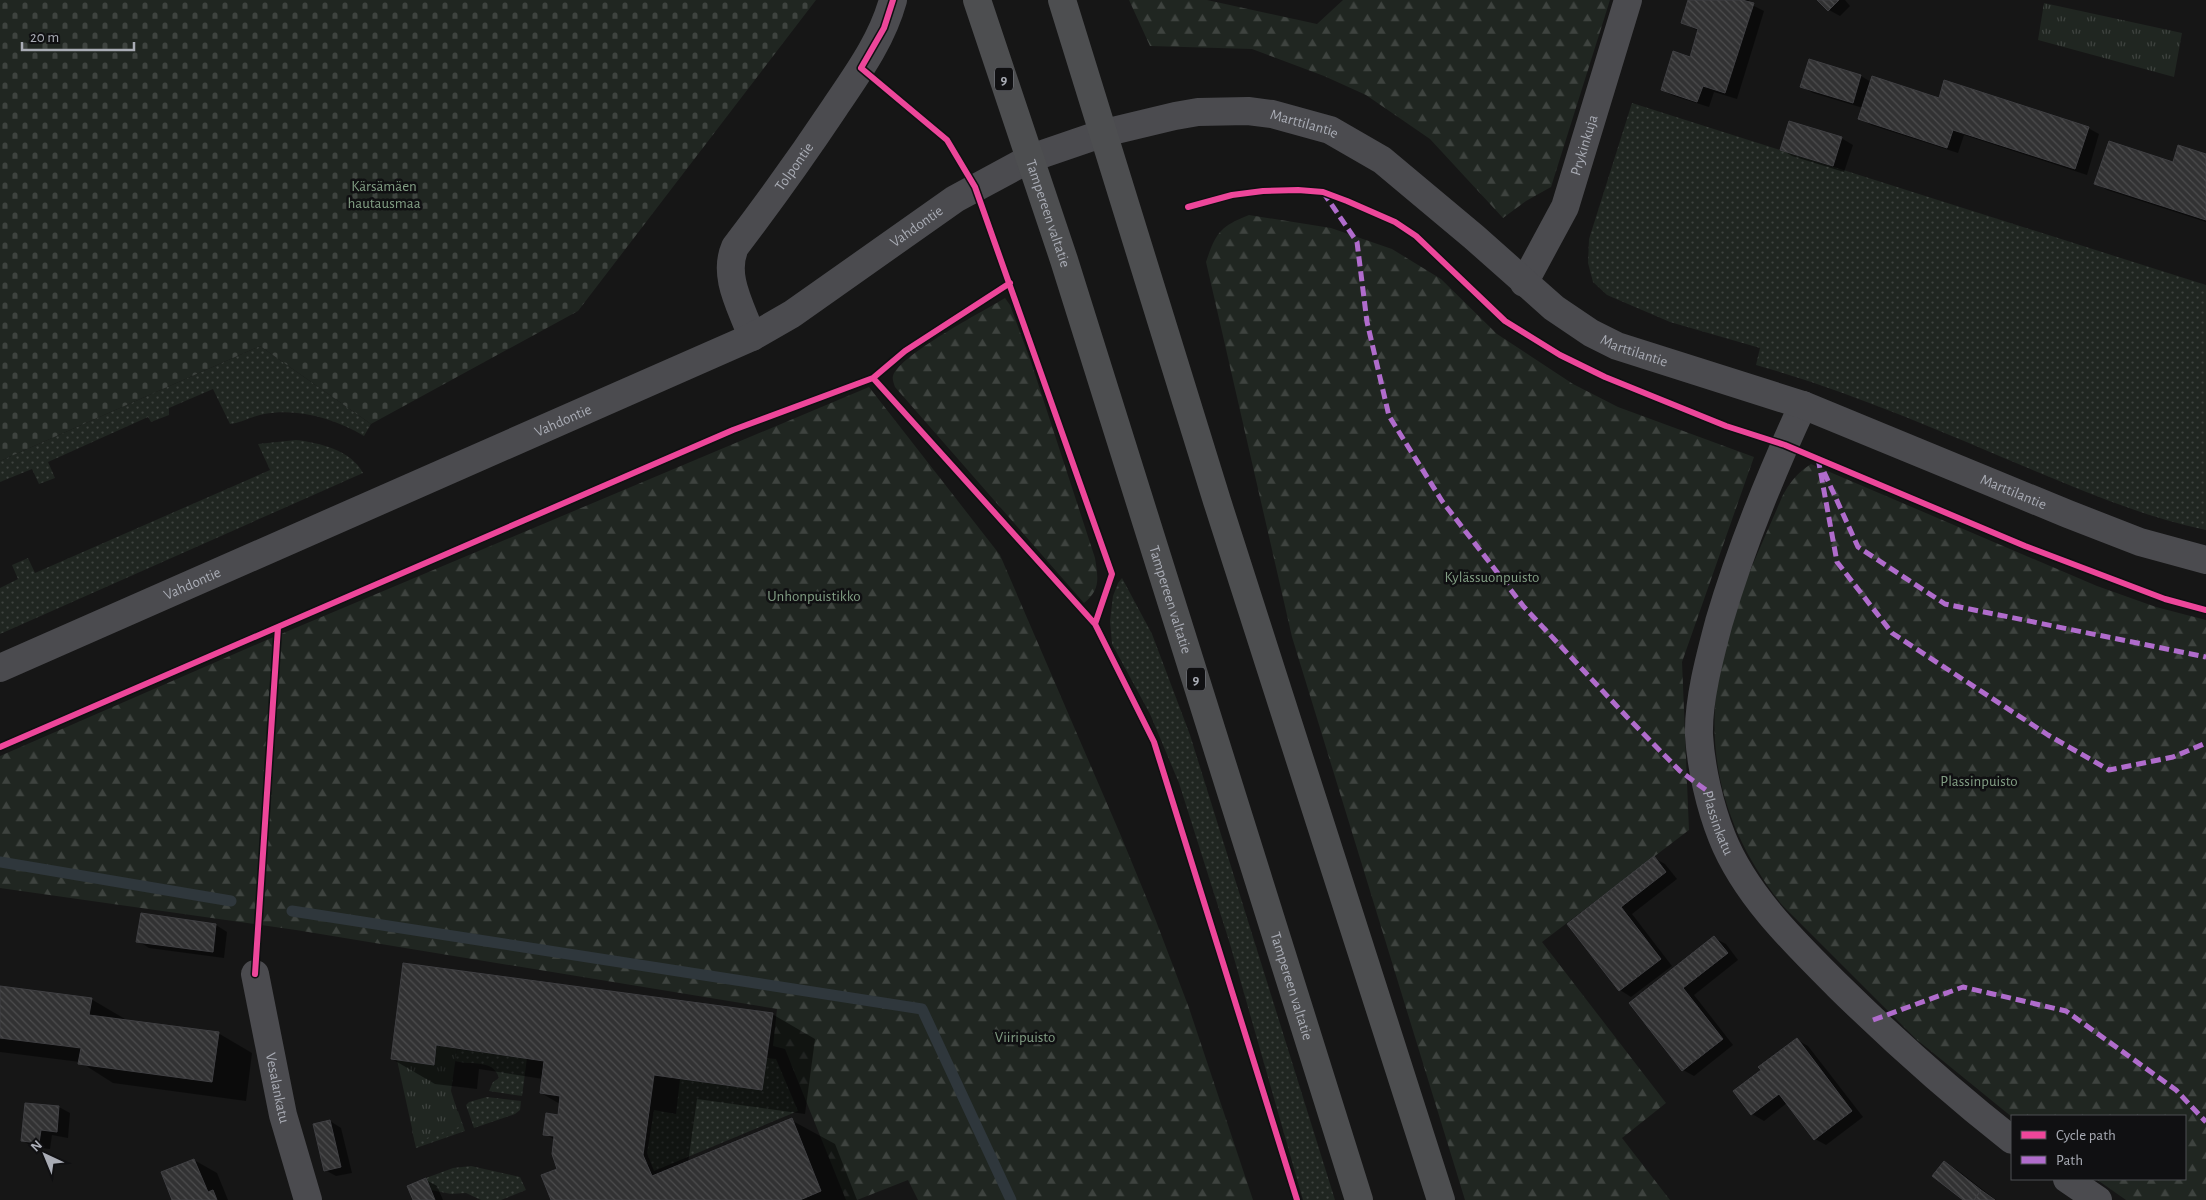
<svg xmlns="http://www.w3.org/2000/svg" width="2206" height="1200" font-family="'Alegreya Sans',sans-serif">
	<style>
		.grass { fill: url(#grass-dots) }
		.forest { fill: url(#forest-firs) }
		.cemetery { fill: url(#cemetery-stones) }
		.park { fill: url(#park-tufts) }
		.shadow { fill: #0007 }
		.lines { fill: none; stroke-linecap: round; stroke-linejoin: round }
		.stream { stroke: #2f373c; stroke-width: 11 }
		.building { fill: url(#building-back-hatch); stroke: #3f3f42 }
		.minor { stroke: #4b4b4f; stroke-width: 28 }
		.highway { stroke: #4d4e50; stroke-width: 28 }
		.quiet { stroke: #b06ccc; stroke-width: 5; stroke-dasharray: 10 5; stroke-linecap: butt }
		.cycleway-casing { stroke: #101012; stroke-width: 9 }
		.cycleway { stroke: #ed469a; stroke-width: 6 }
		.labels { text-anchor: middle; stroke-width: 5; stroke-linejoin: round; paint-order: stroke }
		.shield { fill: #101012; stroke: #7b7d84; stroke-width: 1 }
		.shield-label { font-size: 14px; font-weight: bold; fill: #a9acb5 }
		.street-label { font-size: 15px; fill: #a9acb5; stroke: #101012 }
		.park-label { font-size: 15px; fill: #829e84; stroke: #101012 }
	</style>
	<defs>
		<pattern id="grass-dots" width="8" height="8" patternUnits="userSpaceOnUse" patternTransform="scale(1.25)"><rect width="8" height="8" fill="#202621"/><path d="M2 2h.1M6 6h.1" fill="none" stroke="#3e433f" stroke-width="1.8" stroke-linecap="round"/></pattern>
		<pattern id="forest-firs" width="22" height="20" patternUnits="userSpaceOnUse" patternTransform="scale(1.25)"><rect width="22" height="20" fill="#202621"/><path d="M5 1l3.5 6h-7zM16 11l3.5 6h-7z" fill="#3e433f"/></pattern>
		<pattern id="cemetery-stones" width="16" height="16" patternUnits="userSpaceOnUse" patternTransform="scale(1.25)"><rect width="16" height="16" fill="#202621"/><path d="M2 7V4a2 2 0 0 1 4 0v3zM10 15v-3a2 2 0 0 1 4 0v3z" fill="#3e433f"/></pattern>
		<pattern id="park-tufts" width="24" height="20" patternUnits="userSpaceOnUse" patternTransform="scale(1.25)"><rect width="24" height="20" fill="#202621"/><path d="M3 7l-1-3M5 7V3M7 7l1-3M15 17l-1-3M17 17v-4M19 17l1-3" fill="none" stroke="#3e433f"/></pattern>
		<pattern id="building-back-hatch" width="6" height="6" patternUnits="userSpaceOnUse" patternTransform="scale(1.25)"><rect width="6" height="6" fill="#323233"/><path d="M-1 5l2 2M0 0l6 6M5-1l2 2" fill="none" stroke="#4d4d4e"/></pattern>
	</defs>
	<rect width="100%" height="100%" fill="#161616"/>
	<path class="grass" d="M 1632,103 L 2206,285 L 2206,530 C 2144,517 2086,492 2028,468 C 1938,430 1849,391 1756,365 L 1760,348 L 1670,322 L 1607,295 L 1593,282 L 1588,263 L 1589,239 Z
		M 260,346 L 371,424 L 364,436 C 334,418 298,408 264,414 C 252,416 242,423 230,424 L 213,389 L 169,408 L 169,415 L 151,422 L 148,417 L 48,462 L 55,478 L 39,484 L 32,469 L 0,482 L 0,461 Z
		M 296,440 C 320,443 351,450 363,473 L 0,634 L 0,588 L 18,579 L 12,565 L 28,558 L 35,573 L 270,470 L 258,444 Z
		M 1122,578 L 1152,634 L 1190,735 L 1335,1200 L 1303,1200 L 1230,944 L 1179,783 L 1150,714 L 1112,644 L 1110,621 L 1113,596 L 1118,583 Z
		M 457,1049 L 527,1058 L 522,1096 L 489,1091 L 493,1082 L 499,1078 C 493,1058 471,1066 455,1061 Z
		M 766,1058 L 776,1059 L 798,1111 L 654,1171 L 647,1153 L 654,1110 L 676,1114 L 680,1079 L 762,1090 Z
		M 487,1097 L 521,1101 L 520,1110 L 515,1114 L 474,1128 L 466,1105 L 469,1102 Z
		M 458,1111 L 465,1131 L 416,1148 L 412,1130 Z
		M 471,1166 L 520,1177 L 526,1190 L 501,1200 L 481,1200 L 466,1193 L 451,1194 L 431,1190 L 426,1178 L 453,1168 Z"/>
	<path class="forest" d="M 1129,0 L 1207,0 L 1317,24 L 1343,0 L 1610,0 L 1551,187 L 1526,201 L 1503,218 L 1430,139 L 1366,95 L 1324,76 L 1252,49 L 1150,46 Z
		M 1249,215 L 1331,228 L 1392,249 L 1441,279 L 1497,334 L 1573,384 L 1618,407 L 1754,457 L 1682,662 L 1689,830 L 1542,942 L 1666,1103 L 1622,1138 L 1670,1200 L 1465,1200 L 1292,637 L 1206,262 C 1216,233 1219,227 1249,215 Z
		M 1005,298 L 1010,305 L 1031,362 L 1095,558 C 1098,578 1101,589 1084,603 L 895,387 C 894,384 892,379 893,376 C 899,355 984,311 1005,298 Z
		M 869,387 L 1000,555 L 1121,836 L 1156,921 L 1189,1008 L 1253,1200 L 918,1200 L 908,1180 L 857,1200 L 846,1200 L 785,1049 L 773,1046 L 777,1009 L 296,930 L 0,888 L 0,756 L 262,642 Z
		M 1811,464 L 2097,586 L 2156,607 L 2206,620 L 2206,1200 L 2126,1200 L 2096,1179 L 2185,1179 L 2185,1116 L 2012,1117 L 1916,1039 L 1783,906 C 1714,821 1698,727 1731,623 C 1744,580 1765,538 1782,497 C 1789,483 1798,472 1811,464 Z"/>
	<path class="cemetery" d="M 0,0 L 816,0 L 578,311 L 371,424 L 260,346 L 0,461 Z"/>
	<path class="park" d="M 2044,3 L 2182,33 L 2174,77 L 2038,40 Z
		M 436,1045 L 457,1049 L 451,1091 L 462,1126 L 415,1142 L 397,1060 L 434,1065 Z"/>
	<path class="shadow" d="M 1690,0 L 1749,0 L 1748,3 L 1764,11 L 1737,99 L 1714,92 L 1709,107 L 1674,96 L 1662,90 L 1690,58 L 1699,31 L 1682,23 Z
		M 1819,0 L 1845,0 L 1850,6 L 1840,16 L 1829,10 Z
		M 1861,76 L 1871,82 L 1940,99 L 2088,128 L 2099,134 L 2087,175 L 1964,135 L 1958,153 L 1871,125 L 1859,118 L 1863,108 L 1813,93 L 1801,86 Z
		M 1841,138 L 1853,145 L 1844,172 L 1792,156 L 1781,149 Z
		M 2206,156 L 2206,222 L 2107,190 L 2096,183 Z
		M 1654,858 L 1665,864 L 1677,879 L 1632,914 L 1672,966 L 1631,997 L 1620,990 L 1569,924 Z
		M 142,914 L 216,925 L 227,932 L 224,958 L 149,948 L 138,941 Z
		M 1714,938 L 1726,944 L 1738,960 L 1694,995 L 1733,1045 L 1694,1076 L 1683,1070 L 1631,1004 Z
		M 404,964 L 772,1014 L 815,1039 L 805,1114 L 697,1099 L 688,1163 L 791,1120 L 835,1144 L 857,1200 L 552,1200 L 559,1169 L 555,1140 L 545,1134 L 559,1116 L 560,1104 L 541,1093 L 543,1079 L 479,1069 L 477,1089 L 435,1084 L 392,1059 Z
		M 0,987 L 91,999 L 125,1019 L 125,1021 L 218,1033 L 252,1053 L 246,1101 L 113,1083 L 80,1062 L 0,1052 Z
		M 1797,1040 L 1808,1046 L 1863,1117 L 1826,1145 L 1815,1139 L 1787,1103 L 1764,1121 L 1752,1114 L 1735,1092 Z
		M 59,1107 L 70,1113 L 68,1138 L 52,1135 L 50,1149 L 33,1147 L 22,1140 Z
		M 330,1121 L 341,1128 L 352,1173 L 336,1176 L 325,1170 Z
		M 194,1160 L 217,1173 L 228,1200 L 173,1200 Z
		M 1944,1163 L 1956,1169 L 1996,1200 L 1965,1200 Z
		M 426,1180 L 437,1186 L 443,1200 L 414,1200 Z"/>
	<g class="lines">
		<path class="stream" d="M 0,862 L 231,901
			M 292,911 L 922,1009 L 1011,1200"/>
	</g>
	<path class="building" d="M 1688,0 L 1742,0 L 1754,3 L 1725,93 L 1703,86 L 1697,102 L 1661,90 L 1673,51 L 1690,57 L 1698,29 L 1681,23 Z
		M 1817,0 L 1839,0 L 1828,11 Z
		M 1809,59 L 1861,75 L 1853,103 L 1800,87 Z
		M 1872,76 L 1939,98 L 1944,80 L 2089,127 L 2075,169 L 1953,130 L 1947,148 L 1858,119 Z
		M 1789,121 L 1842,137 L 1833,166 L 1780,150 Z
		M 2109,141 L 2173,162 L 2178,145 L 2206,154 L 2206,220 L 2094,184 Z
		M 1654,856 L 1666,872 L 1621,907 L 1661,959 L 1619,991 L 1567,924 Z
		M 141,913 L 216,924 L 213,952 L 136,942 Z
		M 1714,936 L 1728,953 L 1683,988 L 1723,1039 L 1682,1071 L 1629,1003 Z
		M 403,963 L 773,1013 L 762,1090 L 654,1075 L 643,1155 L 652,1176 L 792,1118 L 821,1191 L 800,1200 L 551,1200 L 541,1175 L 557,1169 L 552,1154 L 554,1136 L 543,1135 L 546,1113 L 558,1115 L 560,1096 L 540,1093 L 544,1061 L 436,1045 L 434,1065 L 391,1059 Z
		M 0,986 L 92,998 L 89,1015 L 219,1032 L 212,1082 L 78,1064 L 81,1048 L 0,1038 Z
		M 1797,1038 L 1852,1111 L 1814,1140 L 1779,1094 L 1751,1115 L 1733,1091 L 1761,1070 L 1758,1067 Z
		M 25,1103 L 59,1106 L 57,1132 L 41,1130 L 39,1143 L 21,1141 Z
		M 330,1120 L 341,1167 L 324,1171 L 313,1124 Z
		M 194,1159 L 208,1192 L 213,1190 L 217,1200 L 172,1200 L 161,1172 Z
		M 1944,1161 L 1981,1190 L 1974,1200 L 1963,1200 L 1932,1176 Z
		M 426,1178 L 435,1200 L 413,1200 L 407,1186 Z
		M 1981,1190 L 1995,1200 L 1974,1200 Z"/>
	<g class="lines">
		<g class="minor">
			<path id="s1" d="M 1524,283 L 1565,207 L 1628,0"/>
			<path id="s2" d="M 752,337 C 742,308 722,277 735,247 C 770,201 803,155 835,107 C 858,73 882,40 893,0"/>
			<path id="s3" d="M 1803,405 C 1770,476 1741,547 1719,622 C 1710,656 1698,700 1699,735 C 1701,768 1710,807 1722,837 C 1745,895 1795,943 1838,986 C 1894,1041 1951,1092 2012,1140"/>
			<path id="s4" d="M 0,668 L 752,337 L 792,314 L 955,199 L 1031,158 L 1104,133 L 1175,116 L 1198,112 L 1248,111 L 1272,114 L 1330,130 L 1382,160 L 1474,237 L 1554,308 L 1591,333 L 1617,346 L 1803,405 L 2068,514 L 2140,542 L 2206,560"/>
			<path id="s5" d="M 255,974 L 283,1115 L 308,1200"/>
			<path d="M 2067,1179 L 2098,1200"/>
		</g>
		<g class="highway">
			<path id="s6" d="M 977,0 L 1064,260 L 1359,1200"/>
			<path d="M 1062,0 L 1217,501 L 1441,1200"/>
		</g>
		<path class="quiet" d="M 1323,192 L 1357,242 L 1367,322 L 1389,416 L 1442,501 L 1524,607 L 1627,717 L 1680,771 L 1710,793
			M 1818,458 L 1837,562 L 1892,633 L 2048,735 L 2109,770 L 2173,757 L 2206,743
			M 1824,472 L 1858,547 L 1945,604 L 2206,657
			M 1873,1020 L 1963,987 L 2066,1011 L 2176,1090 L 2206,1122"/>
		<g class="cycleway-casing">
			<path id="cycleway" d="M 893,0 L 884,28 L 861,68 L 947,140 L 975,187 L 1112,574 L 1095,624
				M 1188,207 L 1232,195 L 1263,191 L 1298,190 L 1323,192 L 1347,201 L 1395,222 L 1416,236 L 1505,321 L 1560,355 L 1605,377 L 1726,426 L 1785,445 L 2025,546 L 2165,599 L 2206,610
				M 873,378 L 1095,624 L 1154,742 L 1297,1200
				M 0,747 L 733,430 L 873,378 L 905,351 L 1010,283
				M 255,974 L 278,627"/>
		</g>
		<use href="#cycleway" class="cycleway"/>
	</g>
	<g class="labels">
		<g class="shield">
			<rect x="995" y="67.5" width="18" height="23" rx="4"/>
			<rect x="1187" y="667.5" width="18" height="23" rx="4"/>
		</g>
		<g class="shield-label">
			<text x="1004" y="84">9</text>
			<text x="1196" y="684">9</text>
		</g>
		<g class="street-label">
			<text dy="5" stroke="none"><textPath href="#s4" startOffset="1435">Marttilantie</textPath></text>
			<text dy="5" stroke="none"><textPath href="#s1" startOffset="151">Prykinkuja</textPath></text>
			<text dy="5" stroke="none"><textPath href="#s2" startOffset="194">Tolpontie</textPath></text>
			<text dy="5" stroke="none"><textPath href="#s6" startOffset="225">Tampereen valtatie</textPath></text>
			<text dy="5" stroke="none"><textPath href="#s4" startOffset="1020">Vahdontie</textPath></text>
			<text dy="5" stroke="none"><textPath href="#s4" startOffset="1840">Marttilantie</textPath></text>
			<text dy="5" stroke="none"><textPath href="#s4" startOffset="615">Vahdontie</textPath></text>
			<text dy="5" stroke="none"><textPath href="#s4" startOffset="2245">Marttilantie</textPath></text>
			<text dy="5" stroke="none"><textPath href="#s4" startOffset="210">Vahdontie</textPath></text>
			<text dy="5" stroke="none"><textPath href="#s6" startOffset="630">Tampereen valtatie</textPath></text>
			<text dy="5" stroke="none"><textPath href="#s3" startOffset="438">Plassinkatu</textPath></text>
			<text dy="5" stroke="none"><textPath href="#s6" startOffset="1035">Tampereen valtatie</textPath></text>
			<text dy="5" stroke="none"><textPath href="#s5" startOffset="116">Vesalankatu</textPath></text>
		</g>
		<g class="park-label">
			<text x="384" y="191">Kärsämäen<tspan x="384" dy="17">hautausmaa</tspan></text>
			<text x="1492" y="582">Kylässuonpuisto</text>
			<text x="814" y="601">Unhonpuistikko</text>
			<text x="1979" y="786">Plassinpuisto</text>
			<text x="1025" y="1042">Viiripuisto</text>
		</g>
	</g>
	<rect x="2011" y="1115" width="175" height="65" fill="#101012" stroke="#4d4e53"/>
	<rect x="2021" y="1131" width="25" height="8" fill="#ed469a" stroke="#4d4e53"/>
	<text x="2056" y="1140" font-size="15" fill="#a9acb5">Cycle path</text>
	<rect x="2021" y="1156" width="25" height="8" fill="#b06ccc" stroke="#4d4e53"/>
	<text x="2056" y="1165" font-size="15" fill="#a9acb5">Path</text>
	<g transform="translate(45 1155) rotate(316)" stroke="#101012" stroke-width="4" paint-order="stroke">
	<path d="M0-4L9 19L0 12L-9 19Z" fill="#a9acb5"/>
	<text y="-8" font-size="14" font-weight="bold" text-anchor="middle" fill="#a9acb5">N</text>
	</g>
	<path d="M22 42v8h112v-8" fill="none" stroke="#a9acb5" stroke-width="2.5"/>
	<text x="30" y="42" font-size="15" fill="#a9acb5" stroke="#101012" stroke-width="4" paint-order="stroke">20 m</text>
</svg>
